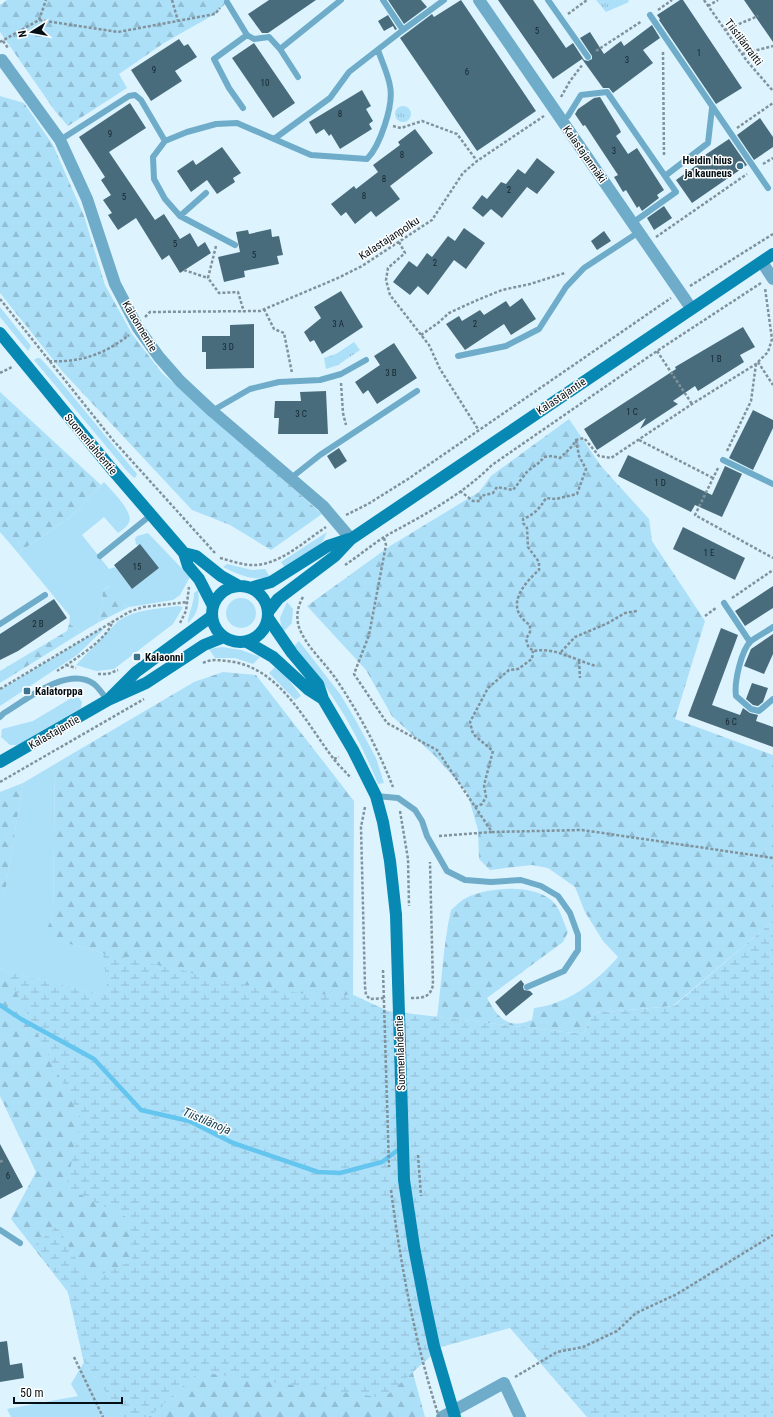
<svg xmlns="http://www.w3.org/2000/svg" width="773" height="1417" font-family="'Roboto Condensed',sans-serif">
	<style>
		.grass { fill: #acdff8 }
		.forest { fill: url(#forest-firs) }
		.wetland { fill: url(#wetland-marsh) }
		.park { fill: url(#park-tufts) }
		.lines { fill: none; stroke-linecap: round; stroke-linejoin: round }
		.stream { stroke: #64c5ef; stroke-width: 4.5 }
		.building { fill: #496c7c }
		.path { stroke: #80929b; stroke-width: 2.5; stroke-dasharray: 3 2; stroke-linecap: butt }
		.lane { stroke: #6eacc9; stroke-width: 6 }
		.street { stroke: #6eacc9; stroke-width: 12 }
		.secondary { stroke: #0889b4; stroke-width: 12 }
		.path-bridge { stroke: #80929b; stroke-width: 2.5; stroke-dasharray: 3 2; stroke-linecap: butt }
		.secondary-bridge { stroke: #0889b4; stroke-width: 12 }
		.poi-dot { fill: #3a738c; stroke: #fff; stroke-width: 1.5 }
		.labels { text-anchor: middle; stroke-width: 3; stroke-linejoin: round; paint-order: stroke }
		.number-label { font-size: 9px; fill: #14262f }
		.street-label { font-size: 11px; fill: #030f15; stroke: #fff }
		.poi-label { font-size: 11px; font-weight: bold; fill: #030f15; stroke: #fff; text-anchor: start }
		.water-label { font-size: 12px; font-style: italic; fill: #154052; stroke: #fff }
	</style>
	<defs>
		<pattern id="forest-firs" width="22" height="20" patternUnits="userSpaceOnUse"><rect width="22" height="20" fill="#acdff8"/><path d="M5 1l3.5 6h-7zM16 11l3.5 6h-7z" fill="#92bed4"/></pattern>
		<pattern id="wetland-marsh" width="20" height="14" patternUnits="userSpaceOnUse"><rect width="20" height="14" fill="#acdff8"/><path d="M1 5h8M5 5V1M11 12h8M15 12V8" fill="none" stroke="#92bed4"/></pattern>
		<pattern id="park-tufts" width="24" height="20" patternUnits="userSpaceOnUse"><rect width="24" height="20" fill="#acdff8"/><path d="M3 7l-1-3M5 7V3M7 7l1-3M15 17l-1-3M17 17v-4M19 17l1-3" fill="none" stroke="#92bed4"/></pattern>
	</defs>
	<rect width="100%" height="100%" fill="#ddf4ff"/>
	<path class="grass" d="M 0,307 L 31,346 L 28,351 L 0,317 Z
		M 37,358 L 40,358 L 51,370 L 137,474 L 136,477 L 134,478 L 126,470 L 34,360 Z
		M 104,482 C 111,490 134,512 129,522 C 127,527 122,530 118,533 L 104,517 L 82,535 L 109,569 L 115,567 L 132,589 L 159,568 L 136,544 L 135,539 L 137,536 L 148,533 L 190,577 L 180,595 L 173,600 L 129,607 L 118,603 L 113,596 L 109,586 L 102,591 L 103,603 L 98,617 L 99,622 L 82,632 L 69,624 L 70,616 L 18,553 L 69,518 Z
		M 327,532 L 323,541 L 319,545 L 285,568 L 281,562 Z
		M 227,564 L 252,570 L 265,569 L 270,577 C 253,581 239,575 223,567 Z
		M 198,590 C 200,603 198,614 188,623 C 187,617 194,604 194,593 Z
		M226 613a15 15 0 1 1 30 0a15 15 0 1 1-30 0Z
		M 287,602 L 293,609 L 292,623 L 282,633 L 280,618 Z
		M 178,606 L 183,607 L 173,624 L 114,669 L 96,671 L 76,665 L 118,621 C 136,609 157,609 178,606 Z
		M 102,628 L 103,630 L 77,655 L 0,706 L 0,690 Z
		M 299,641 L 340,694 L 355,719 L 376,758 L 384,783 L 378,784 C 358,734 330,686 293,647 Z
		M 222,647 L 241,650 L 260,657 L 253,664 L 235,658 L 215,658 L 209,649 Z
		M 275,667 L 288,679 L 301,696 L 295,700 L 269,673 Z
		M 73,697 L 79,698 L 82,702 L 81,708 L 18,745 L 10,745 L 1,737 L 2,729 L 33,721 Z
		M 55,764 L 53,914 L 45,937 L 103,953 L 109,996 L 6,972 L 0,968 L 0,897 L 4,897 L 23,783 Z
		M 84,1362 L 124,1417 L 11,1417 L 7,1409 L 78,1396 L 71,1384 Z"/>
	<path class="forest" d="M 7,0 L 229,0 L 215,14 L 164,43 L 119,74 L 127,88 L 68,126 L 55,111 L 0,32 L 0,5 Z
		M 0,96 L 24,103 L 53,145 L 84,216 L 105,285 L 132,334 L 162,373 L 322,514 L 271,550 L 230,525 L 192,510 L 63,372 L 0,293 Z
		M 0,392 L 101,485 L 69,518 L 18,553 L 0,532 Z
		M 569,419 L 601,466 L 649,519 L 652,541 L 705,621 L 675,719 L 773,755 L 773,921 L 673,1006 L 593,1013 L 583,1034 L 437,1017 C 442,981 443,945 451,910 C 456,906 462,899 468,897 C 490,887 538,883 555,904 C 561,911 564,924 568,932 L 563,942 L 487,998 C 498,1018 508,1030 532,1020 L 534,1008 C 568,1004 596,982 618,957 L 603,941 L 585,912 L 575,887 L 548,868 L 532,865 L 490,870 L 479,859 L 478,830 L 467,792 L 434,755 L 392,716 L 366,670 L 307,606 L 390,546 L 479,492 L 491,476 Z
		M 110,586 C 113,598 117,603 129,607 L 99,622 L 98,617 L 103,603 L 102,591 Z
		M 69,624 L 82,632 L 0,683 L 0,671 L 67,631 Z
		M 223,672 L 256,675 L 354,801 L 353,995 L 372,1004 L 385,1271 L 425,1417 L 124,1417 L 84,1362 L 68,1292 L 11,1219 L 36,1172 L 0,1096 L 0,968 L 6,972 L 109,996 L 103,953 L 44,937 L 53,914 L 55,764 L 194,682 Z
		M 23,783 L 4,898 L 0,897 L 0,792 Z"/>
	<path class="wetland" d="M 773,921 L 773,1417 L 587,1417 L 510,1328 L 441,1347 L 384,1398 L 199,1372 L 149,1417 L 124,1417 L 84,1362 L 68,1292 L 34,1246 L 57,1226 L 88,1280 L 132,1261 L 130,1219 L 66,1188 L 81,1119 L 6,972 L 108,996 L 103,953 L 185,971 L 216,980 L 306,994 L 353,995 L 388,1011 L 583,1034 L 593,1013 L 674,1006 Z"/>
	<path class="park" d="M 596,0 L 628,0 L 629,2 L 606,12 Z
		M395 114a8 8 0 1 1 16 0a8 8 0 1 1-16 0Z
		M 354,342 L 360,350 L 338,365 L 326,369 L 324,358 L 336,354 Z"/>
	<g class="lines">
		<path class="stream" d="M 0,1005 L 21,1019 L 94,1059 L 141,1110 L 189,1121 L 233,1143 L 318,1172 L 340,1173 L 382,1162 L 402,1147"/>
	</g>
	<path class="building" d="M 269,0 L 316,0 L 268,33 L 262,33 L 248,14 Z
		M 388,0 L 421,0 L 427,7 L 404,24 Z
		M 461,0 L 536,111 L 477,151 L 400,38 L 432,14 L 434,17 Z
		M 498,0 L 533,0 L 566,48 L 573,43 L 584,60 L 588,61 L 592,59 L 592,56 L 580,38 L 590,32 L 604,54 L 621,41 L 624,46 L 652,25 L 660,38 L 643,50 L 653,63 L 613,93 L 609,88 L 603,88 L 582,59 L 553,79 Z
		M 680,0 L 683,0 L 742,88 L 716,104 L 659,20 L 660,19 L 657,15 Z
		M 744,0 L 773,0 L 773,42 Z
		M 388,15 L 397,29 L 395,30 L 393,26 L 384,31 L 378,21 Z
		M 179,39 L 184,46 L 188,44 L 197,57 L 175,71 L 182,81 L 151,101 L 131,70 Z
		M 254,43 L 295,103 L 273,118 L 232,58 Z
		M 362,90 L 371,106 L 366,109 L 373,121 L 369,124 L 372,129 L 340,149 L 331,134 L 329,136 L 324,129 L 316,134 L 309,122 Z
		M 600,97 L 619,128 L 621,132 L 616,136 L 628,154 L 637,148 L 664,190 L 657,195 L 659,198 L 642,211 L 639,206 L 637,208 L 626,190 L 623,192 L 614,177 L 618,175 L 585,125 L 583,126 L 575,114 L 578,109 L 594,98 Z
		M 130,103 L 146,128 L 109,152 L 155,220 L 164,214 L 180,239 L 190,233 L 198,247 L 205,242 L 211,253 L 180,273 L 169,255 L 162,260 L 136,218 L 118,230 L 108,215 L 112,213 L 103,200 L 111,195 L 101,180 L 105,177 L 79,137 Z
		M 760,118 L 773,137 L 773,147 L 754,160 L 737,135 Z
		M 415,129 L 433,153 L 390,186 L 400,199 L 376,217 L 371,211 L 355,224 L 346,212 L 341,216 L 331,204 L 354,186 L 356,189 L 378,172 L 373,165 L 400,145 L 398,142 Z
		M 729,139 L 747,165 L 692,203 L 676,180 L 704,160 L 702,157 Z
		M 222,147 L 241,173 L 233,178 L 235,182 L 217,194 L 207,180 L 191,192 L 177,171 L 193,160 L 196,165 Z
		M 537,158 L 555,172 L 537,194 L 527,187 L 502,218 L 491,209 L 483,217 L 472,208 L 482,195 L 487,199 L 501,182 L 506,184 L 518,169 L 525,174 Z
		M 664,206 L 672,218 L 654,230 L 647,218 Z
		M 464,228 L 485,243 L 466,269 L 454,260 L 428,295 L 418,286 L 410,295 L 393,282 L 409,261 L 417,267 L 427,253 L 432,257 L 448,236 L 455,241 Z
		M 271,229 L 272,237 L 279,236 L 283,255 L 277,256 L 279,264 L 244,271 L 245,277 L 224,282 L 218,257 L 240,252 L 236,232 L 248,230 L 249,234 Z
		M 604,231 L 611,241 L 597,250 L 591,241 Z
		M 341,291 L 363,327 L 322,354 L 314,340 L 310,342 L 304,332 L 321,318 L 314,307 Z
		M 522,298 L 536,319 L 511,335 L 504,324 L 465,350 L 446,324 L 459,316 L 462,321 L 480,310 L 484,315 L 506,301 L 510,307 Z
		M 254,324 L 254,368 L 206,369 L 206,352 L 202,352 L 202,336 L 230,336 L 230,325 Z
		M 743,327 L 755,347 L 740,355 L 744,362 L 698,391 L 695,386 L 673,401 L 678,404 L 640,429 L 646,418 L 597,450 L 584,429 L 676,369 L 675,367 Z
		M 394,343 L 417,378 L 377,404 L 368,390 L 363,394 L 355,382 L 380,365 L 374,356 Z
		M 326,391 L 328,434 L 278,434 L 279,418 L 274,418 L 275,401 L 301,401 L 300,392 Z
		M 753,410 L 773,420 L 773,428 L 753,470 L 729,458 Z
		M 339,448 L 347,461 L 335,469 L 327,456 Z
		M 628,455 L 712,495 L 725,466 L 742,474 L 722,517 L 695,505 L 691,512 L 618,476 Z
		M 683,527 L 745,558 L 735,580 L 673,549 Z
		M 140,544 L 159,568 L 132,589 L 114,565 Z
		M 773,586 L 773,608 L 745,626 L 735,611 Z
		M 54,599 L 67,618 L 18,651 L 0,660 L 0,634 Z
		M 721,628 L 738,635 L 712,705 L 740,715 L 743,708 L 750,713 L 758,715 L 756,721 L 773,727 L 773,747 L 688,716 Z
		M 773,634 L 773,654 L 764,674 L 744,666 L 751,649 Z
		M 752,683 L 768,688 L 763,702 L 758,706 L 753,705 L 746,699 Z
		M 521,980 L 524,984 L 523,987 L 524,990 L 530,991 L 533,994 L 506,1016 L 495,1002 Z
		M 0,1144 L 23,1187 L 0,1199 Z
		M 7,1341 L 10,1365 L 22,1363 L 24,1378 L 0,1382 L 0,1342 Z"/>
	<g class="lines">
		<path class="path" d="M 172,0 L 178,21
			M 704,0 L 747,61 L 773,91
			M 708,6 L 718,0
			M 658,10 L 672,0
			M 568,14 L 587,0
			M 39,20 L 46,0
			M 725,30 L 758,16
			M 3,41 L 8,48
			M 0,42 L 39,20 L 118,32 L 215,14 L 220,8
			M 596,51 L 642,21
			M 663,52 L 664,157
			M 742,54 L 773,46
			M 561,97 L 570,81 L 583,64
			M 393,126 L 401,128 L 422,121 L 457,134 L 477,161
			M 737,128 L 773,103
			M 763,164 L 773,158
			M 656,237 L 747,174
			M 399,242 L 405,253 L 388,268 L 386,280 L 390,295 L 429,345 L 440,369 L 478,429
			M 216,246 L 208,278 L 219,293 L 238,292 L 244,312
			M 184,270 L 208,278
			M 690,286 L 773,234
			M 0,299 L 112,439 L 215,553
			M 264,309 L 274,329 L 284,333 L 292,373
			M 145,317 L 150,312 L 260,311 L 338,278 L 362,266 L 432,220 L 463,173 L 477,161 L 544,116
			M 421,335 L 438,323 L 449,313 L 475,301 L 502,290 L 530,284 L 565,273
			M 657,351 L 692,404
			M 49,361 C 80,363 105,354 129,335
			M 758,362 L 773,385
			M 0,373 L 12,367
			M 341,383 L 343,413 L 346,425
			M 576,440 L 579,456 L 586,469 L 577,494 L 556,499 L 546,498 C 540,508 535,514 523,519 L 523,523 L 527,528 L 528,547 L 539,562 L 539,570 C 522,585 504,608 530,625 L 530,632 L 526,639 L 528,646 L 533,651 C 556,647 574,660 596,666
			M 639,440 L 713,478
			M 727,451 L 751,401 L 756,364
			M 718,468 L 695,515 L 773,558
			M 460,491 L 473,501 L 480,501 L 481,496 L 493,493 L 497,487 L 513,490 C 518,484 526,472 529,470 C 536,464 538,465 544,457 L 552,456 L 560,458 C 567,451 571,449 576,440 L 584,438 L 599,456 L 611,458 L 692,404 L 756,364 L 768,352 L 772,339 L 765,288
			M 346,515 L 368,504 L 408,479 L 671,298
			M 384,538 L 386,545 L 369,635 L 354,674 L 387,723 L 437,750 L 492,832 L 582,830 L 773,858
			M 220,558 C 232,561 245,566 256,565 C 282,563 305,541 326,527
			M 345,565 C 360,555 375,542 391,533 C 426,514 463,494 492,465 L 657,351 L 761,283
			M 303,597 C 297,607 295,620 301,632 C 309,649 325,663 336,679 C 359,713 378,749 393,787
			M 732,598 L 773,570
			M 705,616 L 716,608
			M 180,623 L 186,611 L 189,587
			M 561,652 L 575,637 L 606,624 L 625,613 L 637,611
			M 579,661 L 580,678
			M 203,663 C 210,659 219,660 227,661 C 279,666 304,720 333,758 C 338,765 345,771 351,778
			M 66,665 L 76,668
			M 57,671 C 71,662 111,637 112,621
			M 98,674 L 108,674 L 118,670
			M 0,689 L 129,612 L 143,607 L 188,602
			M 334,759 L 339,757
			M 0,782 L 144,699
			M 365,807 L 361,827 L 365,987 L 366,995 L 370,999 L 386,998
			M 475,807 L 482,804 L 486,797 L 484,785 L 493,751 L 473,734 L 470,722 L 488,688 L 509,670 L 518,669 L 532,659 L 533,651
			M 400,811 L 408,859 L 409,906
			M 439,836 L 492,832
			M 411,998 C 422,998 430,998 433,985 L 430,862
			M 0,1162 L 4,1160
			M 74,1357 L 103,1417
			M 515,1377 L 557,1352 L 583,1347 L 617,1331 L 636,1313 L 677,1294 L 773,1235"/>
		<path class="lane" d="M 548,0 L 588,57
			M 227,2 L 247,35 L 214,59 L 229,88 L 243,108
			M 650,15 L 768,188
			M 403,30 L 444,0
			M 247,35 L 254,39 L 269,37 L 280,49 L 298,77
			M 280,49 L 341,0
			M 378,50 C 382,62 388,74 390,86 C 394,105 380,146 367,159 L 311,155 L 274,139 L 330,98 L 349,72 L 403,30 L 383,0
			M 568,116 L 581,95 L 607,92 L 676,192 L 638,219
			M 60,140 L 129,96 L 135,95 L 141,100 L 165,141
			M 665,176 L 708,143 L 712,108
			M 180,216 L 206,193
			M 235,245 L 180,216 L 165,199 L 154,179 L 153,157 L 165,141 L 187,132 L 216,124 L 237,123 L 274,139
			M 458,356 L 506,346 L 539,329 L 566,287 L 584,268 L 639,232
			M 212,411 L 250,389 L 279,382 L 320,380 L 341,374 L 366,360
			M 723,460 L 773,484
			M 291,478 L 320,455 L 417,391
			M 100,556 L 151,515
			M 724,603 L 750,642
			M 0,624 L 45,595
			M 773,627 C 766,632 758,636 751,641 C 741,650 734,683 736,696 L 751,709 L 759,711 L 773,699
			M 0,717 L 4,713 C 26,700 68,665 94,684 C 99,688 103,695 108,700
			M 376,796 L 398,798 L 415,810 L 422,821 L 427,836 L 447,871 L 465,880 L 491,882 L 521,880 L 541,886 L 558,896 L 570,913 L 578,935 L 578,950 L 564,971 L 527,987
			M 0,1230 L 20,1243"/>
		<path class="street" d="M 479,0 L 691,308
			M 2,60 L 60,140 L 87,199 L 115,284 L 138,328 L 159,357 L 180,381 L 212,411 L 323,506 L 351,539
			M 762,262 L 773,279
			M 442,1417 L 504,1383 L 520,1417"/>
		<path class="secondary" d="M 0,333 L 110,467 L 184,553 L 188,566 L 199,579 L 213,606
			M 184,553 L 196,556 L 221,576 L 239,586
			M212 614a28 28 0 1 1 56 0a28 28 0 1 1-56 0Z
			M 250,588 L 271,582 L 328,546 L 349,539
			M 268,612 L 278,599 L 335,556 L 351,539 L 773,254
			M 268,618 L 292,653 L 318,684 L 323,699 L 353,750 L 376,796 L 383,822 L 390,861 L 396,915
			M 247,642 L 273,657 L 309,690 L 323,699
			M 111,697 L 136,672 L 212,616
			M 0,762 L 108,700 L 146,683 L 204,645 L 224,637"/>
		<path class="path-bridge" d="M 383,970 L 389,1167
			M 418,1155 L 421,1196
			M 391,1190 C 401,1267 415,1343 439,1417"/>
		<path class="secondary-bridge" d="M 396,915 L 404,1180 L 414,1247 L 425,1304 L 434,1346 L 455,1417"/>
	</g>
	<g class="poi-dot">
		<circle cx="740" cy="166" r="4"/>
		<rect x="133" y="653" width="8" height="8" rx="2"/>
		<rect x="23" y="687" width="8" height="8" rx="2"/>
	</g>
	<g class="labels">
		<g class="number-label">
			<text x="537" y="34">5</text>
			<text x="699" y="56">1</text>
			<text x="627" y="63">3</text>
			<text x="154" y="73">9</text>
			<text x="467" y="75">6</text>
			<text x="265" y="86">10</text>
			<text x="340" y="117">8</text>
			<text x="110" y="137">9</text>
			<text x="614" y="154">3</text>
			<text x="402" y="158">8</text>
			<text x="384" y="182">8</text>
			<text x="509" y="193">2</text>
			<text x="364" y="199">8</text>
			<text x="124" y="200">5</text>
			<text x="175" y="247">5</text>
			<text x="254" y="258">5</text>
			<text x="435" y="266">2</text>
			<text x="338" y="327">3 A</text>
			<text x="475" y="327">2</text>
			<text x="228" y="350">3 D</text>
			<text x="716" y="362">1 B</text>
			<text x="391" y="376">3 B</text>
			<text x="632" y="415">1 C</text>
			<text x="301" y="417">3 C</text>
			<text x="660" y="486">1 D</text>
			<text x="709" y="556">1 E</text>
			<text x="137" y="570">15</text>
			<text x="38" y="627">2 B</text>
			<text x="731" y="725">6 C</text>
			<text x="8" y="1179">6</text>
		</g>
		<g class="street-label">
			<text transform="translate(744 42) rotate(53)" y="4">Tiistilänraitti</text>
			<text transform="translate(585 154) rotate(55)" y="4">Kalastajanmäki</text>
			<text transform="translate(389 238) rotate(-33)" y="4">Kalastajanpolku</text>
			<text transform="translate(140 326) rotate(59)" y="4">Kalaonnentie</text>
			<text transform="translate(561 396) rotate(-34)" y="4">Kalastajantie</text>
			<text transform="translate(91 444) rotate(50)" y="4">Suomenlahdentie</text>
			<text transform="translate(54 732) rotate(-30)" y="4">Kalastajantie</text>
			<text transform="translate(400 1053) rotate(-92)" y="4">Suomenlahdentie</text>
		</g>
		<g class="poi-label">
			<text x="732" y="164" text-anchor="end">Heidin hius<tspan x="732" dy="13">ja kauneus</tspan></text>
			<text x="145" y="661">Kalaonni</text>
			<text x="35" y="695">Kalatorppa</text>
		</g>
		<g class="water-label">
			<text transform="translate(207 1121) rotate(23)" y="4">Tiistilänoja</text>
		</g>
	</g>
	<g transform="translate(32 32) rotate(259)" stroke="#ffffff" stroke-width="3" paint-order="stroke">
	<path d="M0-3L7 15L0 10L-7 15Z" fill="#030f15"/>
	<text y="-6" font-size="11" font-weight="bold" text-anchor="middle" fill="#030f15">N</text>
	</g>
	<path d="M14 1397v6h108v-6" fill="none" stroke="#030f15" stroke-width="2"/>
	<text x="20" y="1397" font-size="12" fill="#030f15" stroke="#ffffff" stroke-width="3" paint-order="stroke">50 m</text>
</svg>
